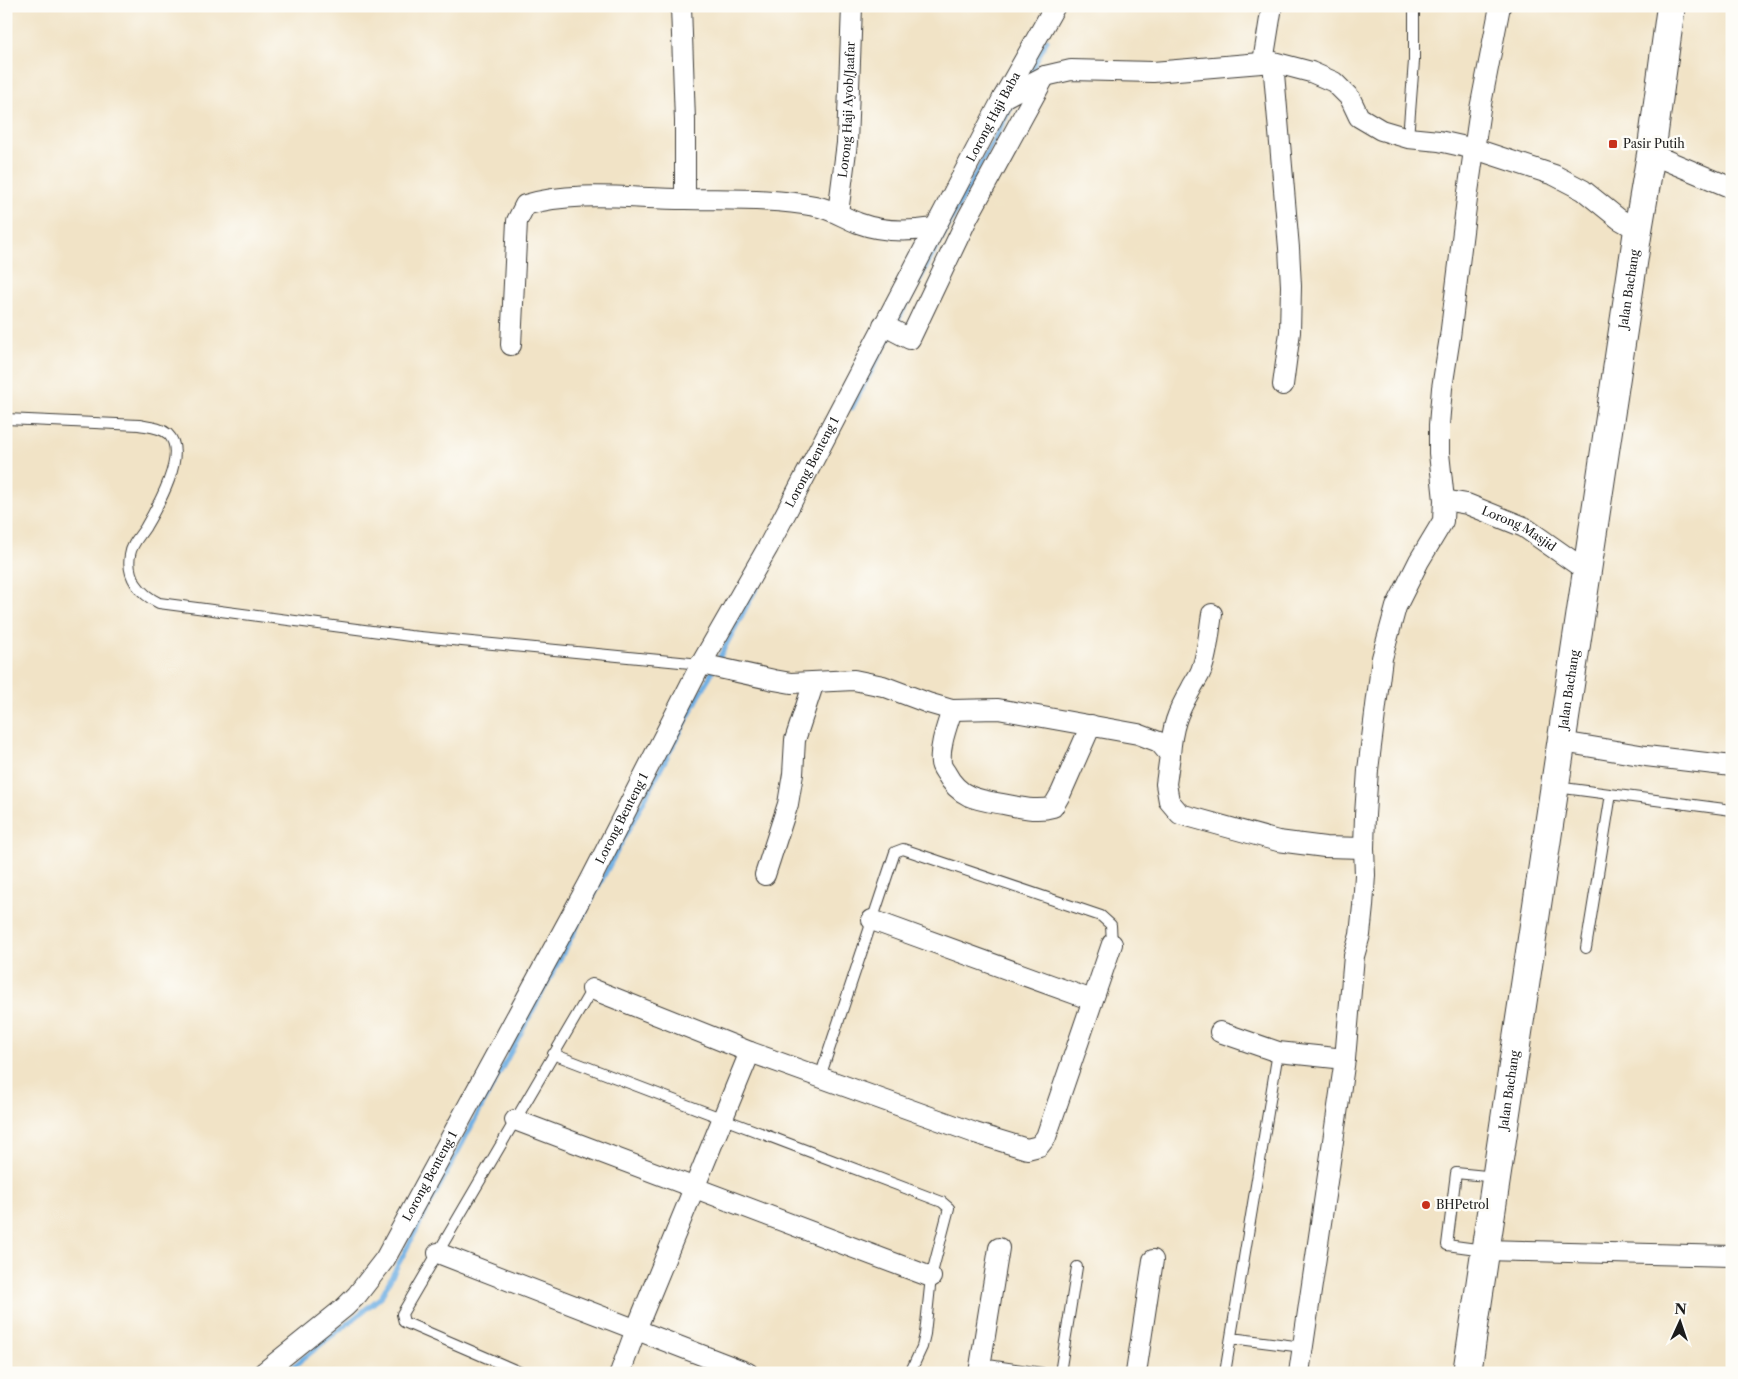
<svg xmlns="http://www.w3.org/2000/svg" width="1738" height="1379" font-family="'Libre Caslon Text',serif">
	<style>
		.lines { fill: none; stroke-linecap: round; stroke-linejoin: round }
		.stream { stroke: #71b0e4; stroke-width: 5 }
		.lane-casing { stroke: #3c3a36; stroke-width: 12 }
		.street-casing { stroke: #3c3a36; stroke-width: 22 }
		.secondary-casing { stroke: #3c3a36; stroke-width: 30 }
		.lane { stroke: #fff; stroke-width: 10 }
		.street { stroke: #fff; stroke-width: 20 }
		.secondary { stroke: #fff; stroke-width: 28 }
		.poi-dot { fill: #c8321e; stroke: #fdfcf7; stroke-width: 2 }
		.labels { text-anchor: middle; stroke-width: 5; stroke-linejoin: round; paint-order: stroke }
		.street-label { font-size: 12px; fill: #1c1c1c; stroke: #fdfcf7 }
		.poi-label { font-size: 12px; fill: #1c1c1c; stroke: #fdfcf7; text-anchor: start }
	</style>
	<rect width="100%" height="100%" fill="#fdfcf7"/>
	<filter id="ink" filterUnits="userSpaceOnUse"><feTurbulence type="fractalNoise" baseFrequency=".02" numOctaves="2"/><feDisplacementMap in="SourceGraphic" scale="10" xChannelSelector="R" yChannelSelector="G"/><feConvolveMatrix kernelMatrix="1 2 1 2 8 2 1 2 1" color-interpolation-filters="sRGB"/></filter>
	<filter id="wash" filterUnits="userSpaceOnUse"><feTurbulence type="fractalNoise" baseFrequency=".0096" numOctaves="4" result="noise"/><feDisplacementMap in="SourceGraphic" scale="20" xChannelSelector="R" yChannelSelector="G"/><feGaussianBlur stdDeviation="1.12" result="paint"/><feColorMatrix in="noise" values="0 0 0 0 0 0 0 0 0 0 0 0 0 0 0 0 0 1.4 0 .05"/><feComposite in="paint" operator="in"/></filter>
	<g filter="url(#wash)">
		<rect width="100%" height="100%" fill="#f1e3c6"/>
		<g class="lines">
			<path class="stream" d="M 1028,77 L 1047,40
				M 895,326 L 1015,100
				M 852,408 L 891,334
				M 717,662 L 766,570
				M 285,1373 L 381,1297 L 712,672"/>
		</g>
	</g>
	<g filter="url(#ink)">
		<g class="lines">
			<g class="lane-casing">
				<path id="lane" d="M 1408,138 L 1414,61 L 1414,6
					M 6,419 L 139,425 C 149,427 160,427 168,434 C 189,454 156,509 145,528 C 139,537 131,545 130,555 C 126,577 140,594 159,603 L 410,636 L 701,664
					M 1556,787 L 1732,810
					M 1586,948 L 1611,794
					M 553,1054 L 942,1202 L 949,1208 L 931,1277 L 925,1334 L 922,1347 L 910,1373
					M 820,1077 L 895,852 L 903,849 L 1101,916 L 1111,925 L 1112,944
					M 1484,1250 L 1447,1245 L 1456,1173 L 1496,1177
					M 1231,1338 L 1303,1347
					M 981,1364 L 1042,1373
					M 522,1373 L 404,1322 L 402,1314 L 592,989
					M 1060,1373 L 1077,1267
					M 1225,1373 L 1278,1052"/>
			</g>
			<g class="street-casing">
				<g id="street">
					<path d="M 681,6 L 685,121 L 685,199 C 728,200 773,198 815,206 C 831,209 843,217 858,223 C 882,232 908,232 933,228"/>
					<path d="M 1263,62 L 1272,6"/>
					<path d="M 1273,62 L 1289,248 L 1291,286 L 1290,332 L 1283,385"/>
					<path d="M 1003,98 L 1045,76 L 1071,70 L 1153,72 L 1273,62 L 1311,72 L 1334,82 L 1350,98 L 1359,117 L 1381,130 L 1408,138 L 1439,141 L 1475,149 L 1554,175 L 1583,190 L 1619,219 L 1638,230"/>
					<path d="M 1651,154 L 1732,188"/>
					<path id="s1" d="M 838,213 L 847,143 L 852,6"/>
					<path d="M 883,325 L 910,339 L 968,217 L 1045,76"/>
					<path d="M 511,345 L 517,221 L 525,205 C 576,190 633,199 685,199"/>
					<path id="s2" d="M 1444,500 L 1467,504 L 1524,527 L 1588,572"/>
					<path d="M 701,664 L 774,680 L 791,683 L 854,680 L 883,686 L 928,703 L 952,710 L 998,709 L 1138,734 L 1159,742 L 1170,755 L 1166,784 L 1169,801 L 1180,814 L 1278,841 L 1325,847 L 1364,848"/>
					<path d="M 952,710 C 947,726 939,746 941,763 C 941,766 944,770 946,773 C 959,798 978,800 1003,804 C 1020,807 1036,812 1053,807 L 1061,793 L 1091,725"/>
					<path d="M 1562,742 L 1646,756 L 1732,766"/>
					<path d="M 1170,755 C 1172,727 1177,713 1191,689 C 1194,682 1200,676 1202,668 C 1208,652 1209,632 1212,614"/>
					<path d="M 765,875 L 788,804 L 793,774 L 795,740 L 814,682"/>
					<path d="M 872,920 L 1092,1000"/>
					<path d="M 592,989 L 750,1052 L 975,1133 L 1027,1149 L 1039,1146 L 1046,1137 L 1112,944"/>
					<path d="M 1220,1032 L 1278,1052 L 1345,1059"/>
					<path d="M 515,1120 L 931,1277"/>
					<path d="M 1485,1250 L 1732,1256"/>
					<path d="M 438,1253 L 748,1373"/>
					<path id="s3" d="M 263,1373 L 345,1307 L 357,1295 L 385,1259 L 589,883 L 701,664 L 768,547 L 1003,98 L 1055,6"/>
					<path d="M 620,1373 L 635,1332 L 750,1052"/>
					<path d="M 979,1373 L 999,1248"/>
					<path d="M 1136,1373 L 1153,1260"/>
					<path d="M 1299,1373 L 1345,1059 L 1354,956 L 1360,935 L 1363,906 L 1365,875 L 1364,848 L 1365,815 L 1368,770 L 1382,658 L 1396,607 L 1419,561 L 1443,521 L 1444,500 L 1439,453 L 1439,425 L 1442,388 L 1450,337 L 1467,199 L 1480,109 L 1500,6"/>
				</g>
			</g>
			<g class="secondary-casing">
				<g id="secondary">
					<path id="s4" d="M 1467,1373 L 1638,230 L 1651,154 L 1671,6"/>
				</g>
			</g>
			<use href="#lane" class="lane"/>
			<use href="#street" class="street"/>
			<use href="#secondary" class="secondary"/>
		</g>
	</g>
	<g class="poi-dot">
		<rect x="1608" y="139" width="10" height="10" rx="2.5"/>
		<circle cx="1426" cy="1205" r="5"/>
	</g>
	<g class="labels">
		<g class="street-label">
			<text dy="4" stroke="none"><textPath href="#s1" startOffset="104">Lorong Haji Ayob/Jaafar</textPath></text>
			<text dy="4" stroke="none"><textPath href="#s3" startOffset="1462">Lorong Haji Baba</textPath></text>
			<text dy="4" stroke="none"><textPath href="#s4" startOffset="1096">Jalan Bachang</textPath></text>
			<text dy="4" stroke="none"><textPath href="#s3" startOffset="1072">Lorong Benteng 1</textPath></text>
			<text dy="4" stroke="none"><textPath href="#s2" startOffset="81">Lorong Masjid</textPath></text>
			<text dy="4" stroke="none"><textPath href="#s4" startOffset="691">Jalan Bachang</textPath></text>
			<text dy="4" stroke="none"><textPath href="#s3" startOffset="668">Lorong Benteng 1</textPath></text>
			<text dy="4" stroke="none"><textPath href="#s4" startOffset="286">Jalan Bachang</textPath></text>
			<text dy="4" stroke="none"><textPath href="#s3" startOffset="262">Lorong Benteng 1</textPath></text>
		</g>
		<g class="poi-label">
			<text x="1623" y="148">Pasir Putih</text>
			<text x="1436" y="1209">BHPetrol</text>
		</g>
	</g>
	<rect width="1738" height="1379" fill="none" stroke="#fdfcf7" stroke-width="25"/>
	<g transform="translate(1680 1322) rotate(3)" stroke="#fdfcf7" stroke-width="4" paint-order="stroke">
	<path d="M0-4L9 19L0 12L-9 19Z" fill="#1c1c1c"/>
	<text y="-8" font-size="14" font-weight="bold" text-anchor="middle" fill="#1c1c1c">N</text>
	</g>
</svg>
